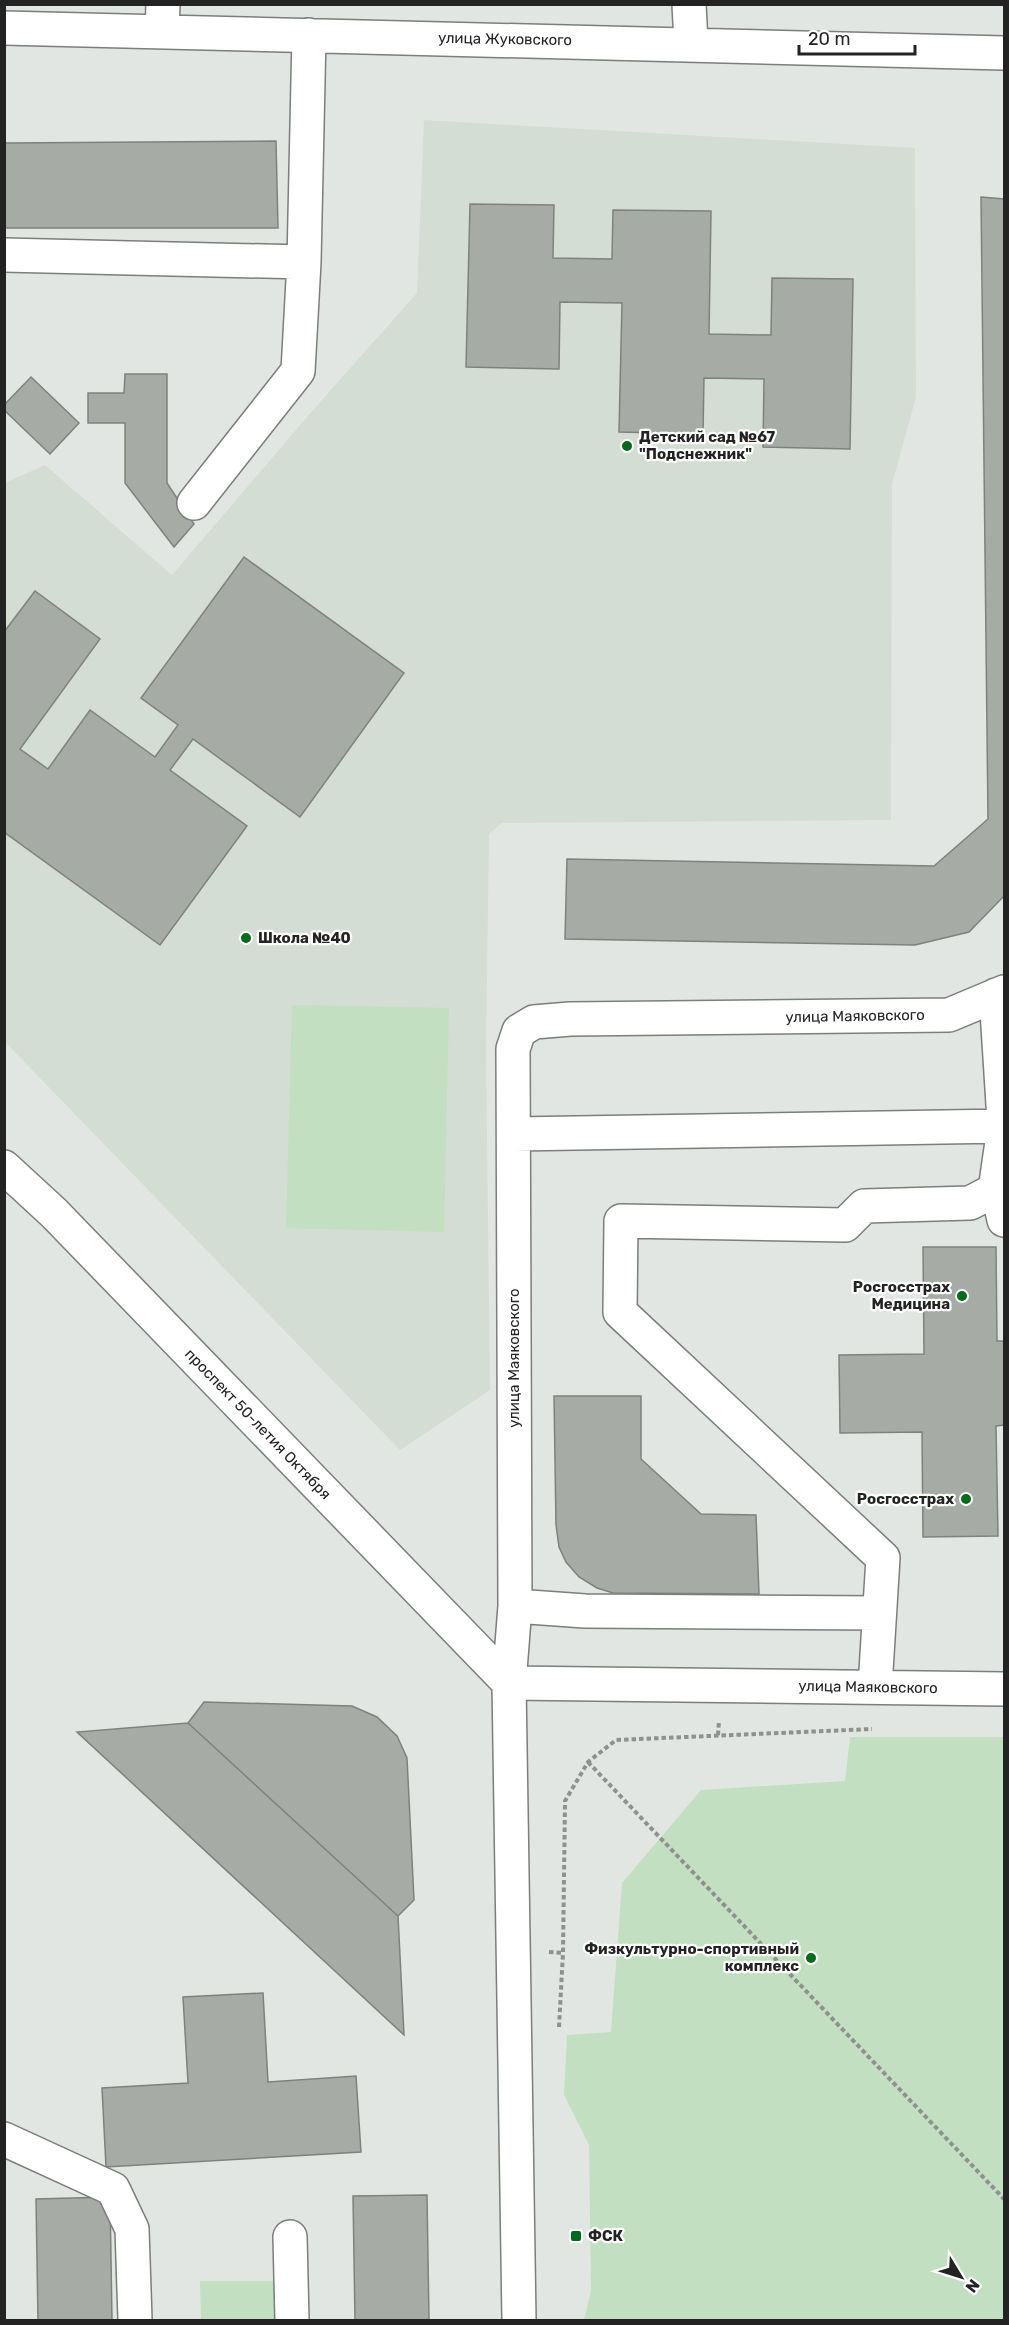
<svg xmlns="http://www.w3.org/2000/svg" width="1009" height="2325" font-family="Rubik,sans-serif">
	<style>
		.built { fill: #d3ddd3 }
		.green { fill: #c2dfc2 }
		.building { fill: #a6aba6; stroke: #7e827e; stroke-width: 1.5 }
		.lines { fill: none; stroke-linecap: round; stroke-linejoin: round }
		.minor-casing { stroke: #7b7e7b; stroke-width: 36 }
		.path { stroke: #8e918e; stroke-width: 4; stroke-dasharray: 4.5 3; stroke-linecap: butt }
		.minor { stroke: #fff; stroke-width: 33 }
		.poi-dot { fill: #006b19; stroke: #fff; stroke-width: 2 }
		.labels { text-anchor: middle; stroke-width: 4.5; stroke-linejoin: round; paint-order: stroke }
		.street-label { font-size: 15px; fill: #222322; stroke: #fff }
		.poi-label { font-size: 15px; font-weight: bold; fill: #222322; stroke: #fff; text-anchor: start }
	</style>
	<rect width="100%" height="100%" fill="#e2e6e2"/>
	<path class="built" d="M 424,120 L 915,148 L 916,397 L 892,484 L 891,820 L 502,823 L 489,834 L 486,1050 L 490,1390 L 400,1450 L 5,1042 L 5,483 L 45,465 L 172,575 L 313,410 L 417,293 Z"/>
	<path class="green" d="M 292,1005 L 449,1008 L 444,1232 L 286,1228 Z
		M 850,1737 L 1004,1737 L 1004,2320 L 584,2320 L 591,2291 L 589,2145 L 564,2095 L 567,2035 L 611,2032 L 622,1883 L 701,1790 L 845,1781 Z
		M 200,2281 L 285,2281 L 286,2320 L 201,2320 Z"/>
	<path class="building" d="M 276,141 L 278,228 L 4,228 L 4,143 Z
		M 981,197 L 1004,199 L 1004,896 L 969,932 L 915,945 L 565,939 L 567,859 L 934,866 L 988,819 Z
		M 470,204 L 554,205 L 553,258 L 612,259 L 613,210 L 711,211 L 709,334 L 771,335 L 772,278 L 853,279 L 850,449 L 763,447 L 764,379 L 704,378 L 703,434 L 619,432 L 622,303 L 560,302 L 559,369 L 466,367 Z
		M 125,374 L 167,374 L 167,483 L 194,524 L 174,547 L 125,483 L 125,423 L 88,423 L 88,393 L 124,393 Z
		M 31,377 L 79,423 L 50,454 L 4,410 L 4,405 Z
		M 244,557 L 404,673 L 300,817 L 193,739 L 170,770 L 247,826 L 160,945 L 4,832 L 4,632 L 35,591 L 100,639 L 20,749 L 48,769 L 90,710 L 155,757 L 178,725 L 141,698 Z
		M 923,1247 L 996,1247 L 997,1341 L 1004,1341 L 1004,1425 L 996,1426 L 998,1536 L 923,1537 L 922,1432 L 840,1433 L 839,1355 L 924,1354 Z
		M 554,1396 L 641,1396 L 641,1459 L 701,1514 L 756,1515 L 759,1594 L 613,1593 L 597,1588 L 579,1577 L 566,1562 L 559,1547 L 556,1525 Z
		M 204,1702 L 352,1706 L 377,1717 L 397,1736 L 407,1758 L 414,1900 L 398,1916 L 188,1723 Z
		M 188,1723 L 398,1916 L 404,2035 L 77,1732 Z
		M 263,1993 L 268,2082 L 356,2076 L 361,2152 L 106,2167 L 102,2088 L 188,2083 L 183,1997 Z
		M 427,2195 L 429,2320 L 355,2320 L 353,2196 Z
		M 110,2197 L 112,2320 L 38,2320 L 36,2199 Z"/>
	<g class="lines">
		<g class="minor-casing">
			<path id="minor" d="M 689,4 L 691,43
				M 4,28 L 1004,53
				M 162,32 L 163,4
				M 4,255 L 304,262 L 309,35
				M 194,503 L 298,371 L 304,262
				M 996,995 L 1004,1120
				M 514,1134 L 1004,1126
				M 4,1167 L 54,1213 L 509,1683
				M 996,1183 L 1004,1220
				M 515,1606 L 585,1611 L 879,1613
				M 509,1683 L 1004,1689
				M 875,1687 L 883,1558 L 620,1312 L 621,1221 L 845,1225 L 864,1206 L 970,1203 L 995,1190 L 1004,1128
				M 4,2139 L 113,2189 L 132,2229 L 135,2320
				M 290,2237 L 292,2320
				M 519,2320 L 509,1683 L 515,1606 L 513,1049 L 519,1031 L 534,1022 L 570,1019 L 949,1015 L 1004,992"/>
		</g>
		<path class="path" d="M 718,1735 L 719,1721
			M 588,1762 L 1004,2199
			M 549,1952 L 563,1953 L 565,1801 L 588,1762 L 616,1740 L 872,1729
			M 559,2027 L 563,1953"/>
		<use href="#minor" class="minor"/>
	</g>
	<g class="poi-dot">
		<circle cx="627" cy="446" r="6"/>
		<circle cx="246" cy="938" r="6"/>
		<circle cx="962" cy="1296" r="6"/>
		<circle cx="966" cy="1499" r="6"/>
		<circle cx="811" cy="1958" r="6"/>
		<rect x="570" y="2230" width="12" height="12" rx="3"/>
	</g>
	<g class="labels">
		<g class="street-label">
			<text transform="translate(505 39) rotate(1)" y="5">улица Жуковского</text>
			<text transform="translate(855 1016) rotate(-1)" y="5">улица Маяковского</text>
			<text transform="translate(514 1358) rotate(-90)" y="5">улица Маяковского</text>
			<text transform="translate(258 1424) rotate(46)" y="5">проспект 50-летия Октября</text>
			<text transform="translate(868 1687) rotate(1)" y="5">улица Маяковского</text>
		</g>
		<g class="poi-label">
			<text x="639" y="442">Детский сад №67<tspan x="639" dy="17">"Подснежник"</tspan></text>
			<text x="258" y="943">Школа №40</text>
			<text x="950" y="1292" text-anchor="end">Росгосстрах<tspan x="950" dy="17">Медицина</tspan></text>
			<text x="954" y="1504" text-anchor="end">Росгосстрах</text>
			<text x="799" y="1954" text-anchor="end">Физкультурно-спортивный<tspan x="799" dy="17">комплекс</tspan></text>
			<text x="588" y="2241">ФСК</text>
		</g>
	</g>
	<rect width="1009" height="2325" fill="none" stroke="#222322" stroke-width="12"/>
	<g transform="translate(961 2277) rotate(128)" stroke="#ffffff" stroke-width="4.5" paint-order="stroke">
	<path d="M0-4.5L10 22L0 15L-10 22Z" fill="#222322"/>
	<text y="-9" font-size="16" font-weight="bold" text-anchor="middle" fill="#222322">N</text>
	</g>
	<path d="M799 45v9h116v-9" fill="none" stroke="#222322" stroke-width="3"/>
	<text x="808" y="45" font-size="18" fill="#222322" stroke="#ffffff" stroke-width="4.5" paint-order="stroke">20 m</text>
</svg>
